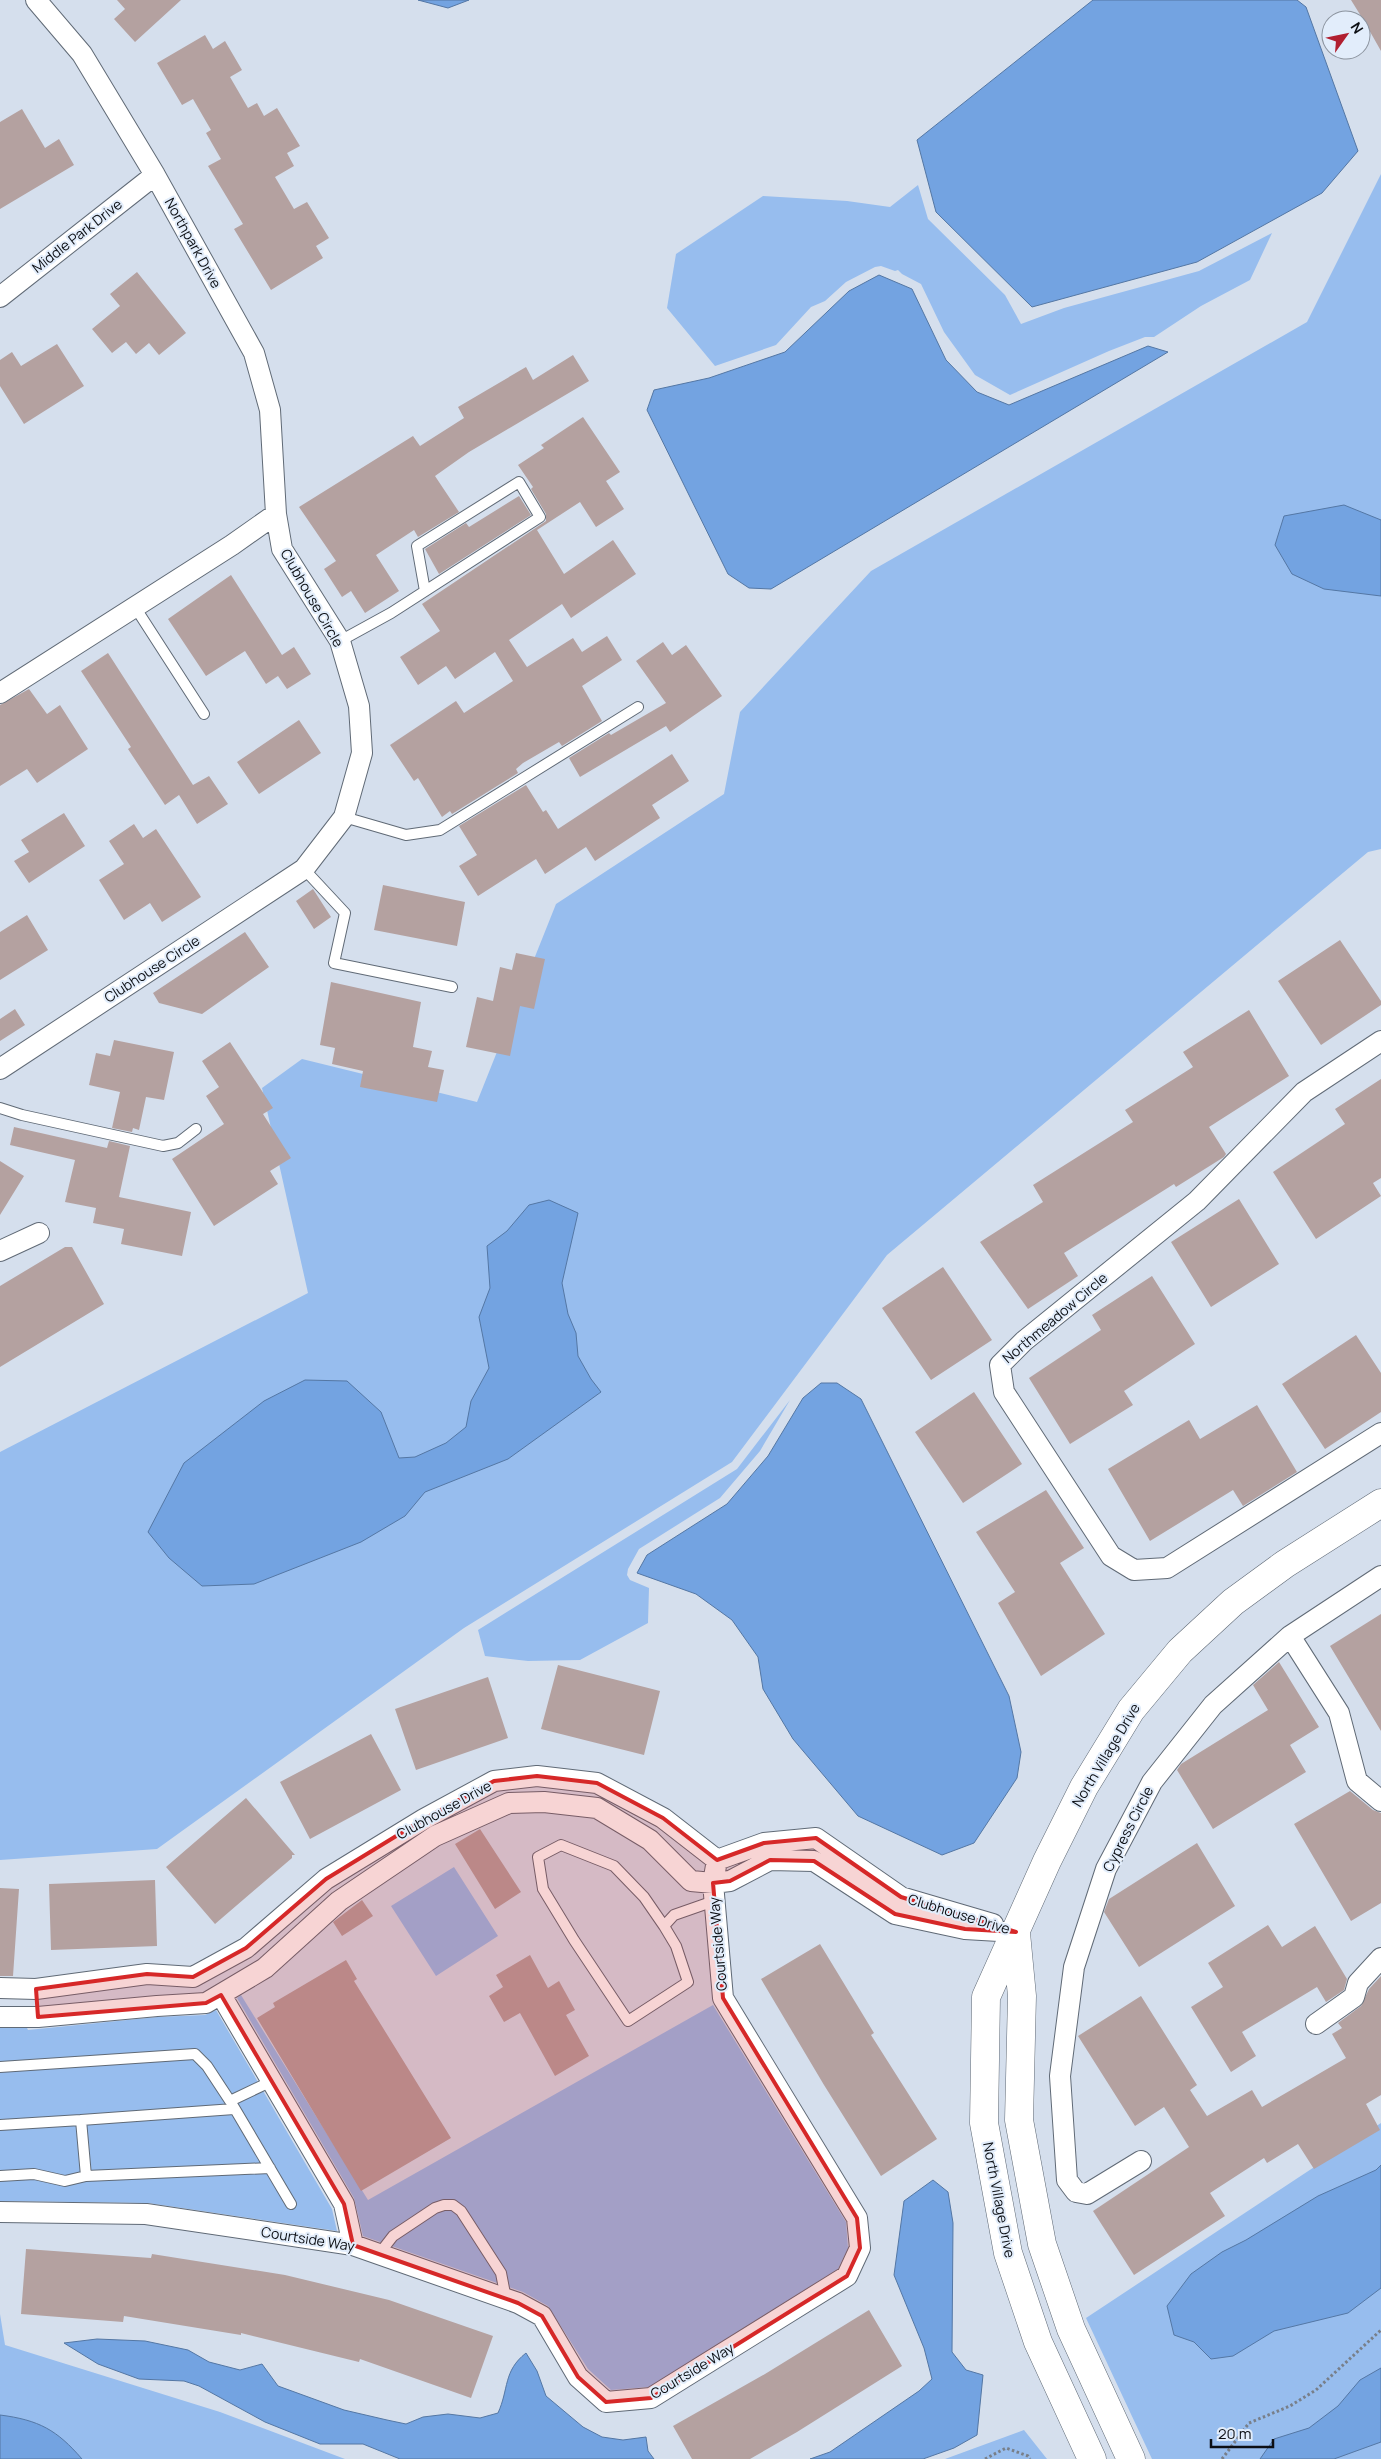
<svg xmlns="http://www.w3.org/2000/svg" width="1381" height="2459" font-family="Manrope,sans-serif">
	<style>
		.green { fill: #97bdee }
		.water { fill: #73a3e1; stroke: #5477a4 }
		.building { fill: #b4a1a0 }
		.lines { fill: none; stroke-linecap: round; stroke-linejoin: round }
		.lane-casing { stroke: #606a76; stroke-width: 12 }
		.street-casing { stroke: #606a76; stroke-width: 22 }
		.secondary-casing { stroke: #606a76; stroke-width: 29 }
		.path { stroke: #787f89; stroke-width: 3; stroke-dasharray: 2.5 2.5; stroke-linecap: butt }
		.lane { stroke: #fff; stroke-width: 10 }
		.street { stroke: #fff; stroke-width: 20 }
		.secondary { stroke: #fff; stroke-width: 28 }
		.marked { fill: #d62828; fill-opacity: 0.2; stroke: #d62828; stroke-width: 4; stroke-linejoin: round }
		.labels { text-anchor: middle; stroke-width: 4; stroke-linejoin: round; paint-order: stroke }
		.street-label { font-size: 14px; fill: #0c0f14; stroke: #e2edfb }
	</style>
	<rect width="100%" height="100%" fill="#d5dfed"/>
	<path class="green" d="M 1381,174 L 1381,849 L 1368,852 L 887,1255 L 732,1462 L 464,1628 L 157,1849 L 0,1860 L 0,1452 L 308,1293 L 262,1088 L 302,1059 L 477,1102 L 556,904 L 724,794 L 740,712 L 871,571 L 1307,322 Z
		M 918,185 L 928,219 L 1005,295 L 1021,324 L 1064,308 L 1199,271 L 1272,233 L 1250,280 L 1201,306 L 1154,337 L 1145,337 L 1109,351 L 1010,395 L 975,375 L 944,332 L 921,284 L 902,274 L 898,270 L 895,271 L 881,266 L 875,267 L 846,282 L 825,301 L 811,307 L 776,345 L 715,366 L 667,308 L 676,254 L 763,196 L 847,201 L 890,207 Z
		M 790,1400 L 760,1451 L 720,1498 L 639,1549 L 628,1569 L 627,1575 L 630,1580 L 649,1588 L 648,1623 L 580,1660 L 528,1661 L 485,1656 L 478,1630 L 737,1469 Z
		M 454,1867 L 498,1936 L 436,1976 L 391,1906 Z
		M 241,1995 L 368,2200 L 713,2005 L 846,2222 L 848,2248 L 838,2269 L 649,2387 L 611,2390 L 588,2369 L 548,2306 L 523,2292 L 363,2236 L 354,2198 L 237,1998 Z
		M 216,2010 L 332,2209 L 337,2231 L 148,2203 L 0,2201 L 0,2028 L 27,2028 L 28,2030 L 157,2017 L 205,2015 Z
		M 1381,2123 L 1381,2459 L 1152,2459 L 1086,2318 Z
		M 0,2314 L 5,2345 L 220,2412 L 345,2459 L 0,2459 Z
		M 1024,2430 L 1047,2459 L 945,2459 Z"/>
	<path class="water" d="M 418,0 L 469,0 L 448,8 Z
		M 1093,0 L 1297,0 L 1306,7 L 1358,151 L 1322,193 L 1197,262 L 1032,307 L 936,212 L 917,140 Z
		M 879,275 L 912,289 L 946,360 L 977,392 L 1009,405 L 1148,346 L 1168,352 L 771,589 L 749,588 L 728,574 L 647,410 L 654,390 L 709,378 L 785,352 L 849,291 Z
		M 1344,505 L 1381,520 L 1381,596 L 1324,589 L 1292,574 L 1275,545 L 1284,516 Z
		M 549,1200 L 578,1213 L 562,1283 L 568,1314 L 576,1333 L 578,1356 L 591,1379 L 601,1392 L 508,1459 L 425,1492 L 405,1516 L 361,1542 L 254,1584 L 202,1586 L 169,1558 L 148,1532 L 184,1463 L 264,1401 L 305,1380 L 347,1381 L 381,1412 L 399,1458 L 415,1457 L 446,1443 L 466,1427 L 471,1401 L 489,1368 L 479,1317 L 490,1288 L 487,1246 L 507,1231 L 529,1205 Z
		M 821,1383 L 837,1383 L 861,1399 L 1009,1696 L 1021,1752 L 1017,1778 L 974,1843 L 942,1855 L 858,1816 L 793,1739 L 763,1689 L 758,1657 L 732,1620 L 696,1594 L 637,1573 L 647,1555 L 727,1504 L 768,1456 L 803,1398 Z
		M 1381,2165 L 1381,2288 L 1348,2313 L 1274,2331 L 1233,2356 L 1211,2359 L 1194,2342 L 1174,2335 L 1167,2306 L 1191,2274 L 1222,2252 L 1246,2240 L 1318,2196 L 1376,2170 Z
		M 933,2180 L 948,2192 L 953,2223 L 952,2352 L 966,2370 L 983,2375 L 977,2435 L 954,2448 L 923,2459 L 810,2459 L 830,2452 L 919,2391 L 932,2379 L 924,2348 L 894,2275 L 904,2201 Z
		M 97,2339 L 145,2341 L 188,2350 L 209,2362 L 240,2370 L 262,2364 L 278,2386 L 344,2410 L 387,2420 L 406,2424 L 423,2417 L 448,2414 L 480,2418 L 498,2413 C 509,2389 503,2371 526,2353 L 537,2371 L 546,2396 L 583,2427 L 602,2437 L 623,2440 L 646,2437 L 648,2451 L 654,2459 L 400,2459 L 363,2444 L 320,2444 L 265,2422 L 199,2386 L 184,2381 L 139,2379 L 98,2364 L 64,2343 Z
		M 1381,2368 L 1381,2442 L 1334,2459 L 1260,2459 L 1274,2439 L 1309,2428 L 1338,2406 L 1360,2380 Z
		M 0,2415 C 39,2420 57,2430 82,2459 L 0,2459 Z"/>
	<path class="building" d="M 117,0 L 181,0 L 135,42 L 114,19 L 125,9 Z
		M 1351,0 L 1381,0 L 1381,51 L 1364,21 Z
		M 205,35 L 213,49 L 225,41 L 242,70 L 230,77 L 248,108 L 257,103 L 264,116 L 277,108 L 300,146 L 287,153 L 294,166 L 275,177 L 294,209 L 307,202 L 329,238 L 316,246 L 323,258 L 271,290 L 234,229 L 243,224 L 208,166 L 221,159 L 206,133 L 211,130 L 193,99 L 182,105 L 157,63 Z
		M 22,109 L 45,148 L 59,139 L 74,165 L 0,209 L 0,122 Z
		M 137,272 L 186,333 L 159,355 L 149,343 L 136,354 L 126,342 L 112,353 L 92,329 L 120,306 L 110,294 Z
		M 57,344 L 84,386 L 24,424 L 0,386 L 0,360 L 12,352 L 21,366 Z
		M 573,355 L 589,381 L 469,452 L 435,476 L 459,512 L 418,537 L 414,530 L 376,555 L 399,591 L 365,613 L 351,591 L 342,597 L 324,569 L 336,561 L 299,507 L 413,436 L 420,446 L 464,418 L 458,407 L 526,367 L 533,380 Z
		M 583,417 L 620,472 L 606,481 L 624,509 L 596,527 L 580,502 L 537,530 L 564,574 L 613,540 L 636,574 L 571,618 L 562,604 L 509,640 L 527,667 L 573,638 L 582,652 L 607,636 L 622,660 L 582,686 L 602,721 L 562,746 L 559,742 L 523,763 L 516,769 L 518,773 L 452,814 L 450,811 L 442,817 L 418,778 L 414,781 L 390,745 L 456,701 L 464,713 L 513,681 L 495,652 L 455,679 L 446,666 L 418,685 L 400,657 L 440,631 L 422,604 L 546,521 L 546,514 L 531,489 L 533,487 L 518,465 L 544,448 L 541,445 Z
		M 519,496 L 531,515 L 439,574 L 425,549 L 466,523 L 469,527 Z
		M 231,575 L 282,655 L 294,647 L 311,674 L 287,689 L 278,676 L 266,684 L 245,651 L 206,676 L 168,619 Z
		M 663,642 L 672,655 L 686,645 L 722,696 L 670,732 L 666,726 L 580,777 L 569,758 L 609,733 L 611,735 L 666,703 L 636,661 Z
		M 108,653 L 193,785 L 209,776 L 228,804 L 197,824 L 179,795 L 165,805 L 128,749 L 131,747 L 81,671 Z
		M 29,689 L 47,714 L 60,705 L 88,749 L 37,783 L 27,769 L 0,786 L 0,705 Z
		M 299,720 L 321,753 L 259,794 L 237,762 Z
		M 672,754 L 689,781 L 652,805 L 660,818 L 595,861 L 586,847 L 545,874 L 536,859 L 478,896 L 459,866 L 477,855 L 459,826 L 526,785 L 543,812 L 546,810 L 558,829 Z
		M 64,813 L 85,846 L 29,883 L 14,861 L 29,852 L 21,840 Z
		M 134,824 L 143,838 L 156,829 L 201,897 L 162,922 L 150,903 L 124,920 L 99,880 L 124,864 L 109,841 Z
		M 383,885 L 465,902 L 457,946 L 374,930 Z
		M 313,889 L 331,917 L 314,929 L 296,901 Z
		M 27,915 L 48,950 L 0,980 L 0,932 Z
		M 245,932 L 269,967 L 202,1014 L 159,1003 L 153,993 Z
		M 1340,940 L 1381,1001 L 1381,1005 L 1321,1045 L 1278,981 Z
		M 516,953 L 545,959 L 534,1009 L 520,1006 L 510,1056 L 466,1047 L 477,997 L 493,1001 L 500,967 L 512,970 Z
		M 331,982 L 421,1002 L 413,1047 L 432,1051 L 428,1067 L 444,1070 L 437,1102 L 360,1087 L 363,1071 L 332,1064 L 335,1048 L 320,1045 Z
		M 15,1009 L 25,1025 L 0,1041 L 0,1019 Z
		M 1249,1010 L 1289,1076 L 1209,1127 L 1226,1154 L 1224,1157 L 1176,1187 L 1174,1184 L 1064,1253 L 1078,1276 L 1028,1309 L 980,1242 L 1043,1202 L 1033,1185 L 1133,1122 L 1125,1110 L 1193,1067 L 1183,1052 Z
		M 114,1040 L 174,1052 L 164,1100 L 146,1097 L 139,1130 L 133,1128 L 132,1132 L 112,1128 L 120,1092 L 89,1085 L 96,1053 L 110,1056 Z
		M 230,1042 L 273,1108 L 263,1114 L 291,1158 L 270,1171 L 278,1184 L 214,1226 L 172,1159 L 224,1124 L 206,1096 L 219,1087 L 202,1061 Z
		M 1381,1079 L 1381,1178 L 1373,1183 L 1381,1196 L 1316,1239 L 1273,1172 L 1345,1124 L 1335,1109 Z
		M 14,1127 L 107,1148 L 109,1141 L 130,1146 L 119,1197 L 191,1212 L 182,1256 L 121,1244 L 124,1229 L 93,1223 L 96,1208 L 65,1202 L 75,1160 L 10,1145 Z
		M 0,1161 L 24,1176 L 0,1215 Z
		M 1239,1199 L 1279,1264 L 1211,1307 L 1171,1242 Z
		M 65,1247 L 72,1247 L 104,1304 L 0,1367 L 0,1286 Z
		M 943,1267 L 992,1340 L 931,1380 L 882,1308 Z
		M 1152,1276 L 1195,1344 L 1124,1391 L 1133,1405 L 1070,1444 L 1029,1378 L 1101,1330 L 1092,1315 Z
		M 1356,1335 L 1381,1373 L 1381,1412 L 1325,1449 L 1282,1384 Z
		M 974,1392 L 1022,1464 L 963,1503 L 915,1432 Z
		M 1257,1405 L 1297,1472 L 1243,1506 L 1233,1490 L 1150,1541 L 1108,1469 L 1189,1420 L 1200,1439 Z
		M 1046,1490 L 1084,1548 L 1060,1563 L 1105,1634 L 1041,1676 L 998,1603 L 1015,1592 L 976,1532 Z
		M 1381,1614 L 1381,1731 L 1330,1646 Z
		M 1279,1662 L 1319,1727 L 1290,1745 L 1306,1772 L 1213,1829 L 1177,1770 L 1181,1764 L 1268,1710 L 1253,1685 Z
		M 558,1665 L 660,1691 L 644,1755 L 541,1729 Z
		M 488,1677 L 508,1738 L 416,1770 L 395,1709 Z
		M 371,1734 L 401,1790 L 310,1839 L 280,1782 Z
		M 1350,1791 L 1373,1810 L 1381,1813 L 1381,1903 L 1351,1921 L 1294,1824 Z
		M 246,1798 L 295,1855 L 292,1855 L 292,1858 L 215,1924 L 166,1867 Z
		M 480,1829 L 521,1892 L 495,1909 L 455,1844 Z
		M 1197,1843 L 1235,1906 L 1139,1967 L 1104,1912 L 1109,1899 Z
		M 155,1880 L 157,1946 L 51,1950 L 49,1884 Z
		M 0,1888 L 19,1889 L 13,1976 L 0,1976 Z
		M 362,1900 L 373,1916 L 342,1936 L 333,1922 Z
		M 1268,1925 L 1282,1947 L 1315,1926 L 1347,1979 L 1344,1990 L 1326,2002 L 1317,1987 L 1242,2032 L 1256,2056 L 1231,2072 L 1191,2007 L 1223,1987 L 1208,1963 Z
		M 820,1944 L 874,2033 L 871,2035 L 937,2139 L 881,2176 L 824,2085 L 761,1979 Z
		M 530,1955 L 548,1988 L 559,1981 L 575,2010 L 566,2015 L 589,2056 L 555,2076 L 520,2013 L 504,2022 L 489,1996 L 503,1987 L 496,1975 Z
		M 346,1960 L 357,1979 L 354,1981 L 451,2138 L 361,2191 L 257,2018 L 275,2007 L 273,2003 Z
		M 1381,1976 L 1381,2095 L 1366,2104 L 1380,2130 L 1314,2169 L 1298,2144 L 1267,2163 L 1264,2158 L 1210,2193 L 1225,2216 L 1134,2275 L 1093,2211 L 1189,2147 L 1164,2107 L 1135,2126 L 1078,2036 L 1141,1996 L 1197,2085 L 1190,2090 L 1207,2116 L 1252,2090 L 1262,2107 L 1346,2058 L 1332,2034 L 1342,2028 L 1338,2023 L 1361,2006 L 1369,1989 Z
		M 26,2249 L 151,2258 L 152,2254 L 285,2275 L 389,2300 L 493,2336 L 471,2398 L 360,2359 L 359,2362 L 241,2333 L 241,2335 L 124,2316 L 123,2322 L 21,2314 Z
		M 869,2310 L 902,2366 L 797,2432 L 750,2459 L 692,2459 L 673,2426 L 765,2374 Z"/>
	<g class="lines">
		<g class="lane-casing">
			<path id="lane" d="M 135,607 L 204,714
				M 340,641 L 391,613 L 540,517 L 519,482 L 417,546 L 425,591
				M 344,817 L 406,835 L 440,830 L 638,707
				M 304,869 L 345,913 L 334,963 L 452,987
				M 0,1108 L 22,1115 L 163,1146 L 178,1143 L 196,1129
				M 664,1926 L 644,1897 L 614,1866 L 561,1845 L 538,1857 L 543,1889 L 574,1940 L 628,2021 L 688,1982 L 676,1946 L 664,1926 L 674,1915 L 714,1901
				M 0,2067 L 195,2054 L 207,2066 L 230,2101 L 272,2081
				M 232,2104 L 291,2204
				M 234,2109 L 81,2120 L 86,2176 L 270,2168
				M 0,2125 L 81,2120
				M 0,2176 L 34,2174 L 65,2181 L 86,2176
				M 379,2254 L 393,2236 L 435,2208 L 444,2205 L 453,2205 L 461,2211 L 501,2273 L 506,2299"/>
		</g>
		<g class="street-casing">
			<path id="street" d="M 0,297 L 155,175
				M 0,693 L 232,545 L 276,514
				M 1381,1041 L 1304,1092 L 1197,1201 L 1024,1341 L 1000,1365 L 1004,1392 L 1111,1556 L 1134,1570 L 1167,1568 L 1381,1433
				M 0,1069 L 304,869 L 344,817 L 362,753 L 359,706 L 340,641 L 282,549 L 276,514 L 270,410 L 254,353 L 155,175 L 82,54 L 36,0
				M 0,1251 L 39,1233
				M 1290,1636 L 1339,1713 L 1357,1781 L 1381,1801
				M 0,1988 L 36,1989 L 147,1974 L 193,1977 L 246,1948 L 326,1879 L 424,1819 L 494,1781 L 537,1776 L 597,1783 L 663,1818 L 717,1860 L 764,1843 L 816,1838 L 901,1897 L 993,1924
				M 221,1995 L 344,2204 L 353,2245
				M 0,2017 L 38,2017 L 157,2006 L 206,2003 L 265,1968 L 339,1901 L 435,1836 L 509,1803 L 544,1802 L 597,1808 L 650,1840 L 691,1881 L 713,1883 L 730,1881 L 770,1860 L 814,1861 L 895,1914 L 965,1929 L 1016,1932
				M 1316,2024 L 1354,1997 L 1358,1983 L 1381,1958
				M 1141,2161 L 1087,2194 L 1076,2192 L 1067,2180 L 1060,2076 L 1074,1967 L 1106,1869 L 1152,1782 L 1213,1705 L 1290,1636 L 1381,1576
				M 0,2212 L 146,2214 L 353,2245 L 518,2303 L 542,2316 L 578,2377 L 606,2402 L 651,2398 L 847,2276 L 860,2248 L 857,2218 L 723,1998 L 713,1883 L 717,1860"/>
		</g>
		<g class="secondary-casing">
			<path id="secondary" d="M 1016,1933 L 1022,1996 L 1019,2120 L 1042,2244 L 1071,2329 L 1131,2459
				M 1092,2459 L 1038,2342 L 1008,2253 L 984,2123 L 986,1997 L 1047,1861 L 1084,1787 L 1131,1710 L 1180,1651 L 1233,1602 L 1285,1564 L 1381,1503"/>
		</g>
		<path class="path" d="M 985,2459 L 1006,2448 L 1028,2456 L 1030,2459
			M 1222,2459 L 1249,2423 L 1290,2406 L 1316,2390 L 1381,2330"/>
		<use href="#lane" class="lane"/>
		<use href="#street" class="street"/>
		<use href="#secondary" class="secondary"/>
	</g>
	<path class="marked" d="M 537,1776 L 597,1783 L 663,1818 L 717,1860 L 764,1843 L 816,1838 L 901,1897 L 1016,1932 L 965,1929 L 895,1914 L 814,1861 L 770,1860 L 730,1881 L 713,1883 L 723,1998 L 857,2218 L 860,2248 L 847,2276 L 651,2398 L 606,2402 L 578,2377 L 542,2316 L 518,2303 L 353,2245 L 344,2204 L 221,1995 L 206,2003 L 38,2017 L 36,1989 L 147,1974 L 193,1977 L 246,1948 L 326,1879 L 424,1819 L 494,1781 Z"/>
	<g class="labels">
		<g class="street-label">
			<text transform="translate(77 236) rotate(-38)" y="5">Middle Park Drive</text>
			<text transform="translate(193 243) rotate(61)" y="5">Northpark Drive</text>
			<text transform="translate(312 598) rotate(60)" y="5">Clubhouse Circle</text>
			<text transform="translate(152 969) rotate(-33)" y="5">Clubhouse Circle</text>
			<text transform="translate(1055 1318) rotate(-40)" y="5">Northmeadow Circle</text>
			<text transform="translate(1106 1755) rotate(-59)" y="5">North Village Drive</text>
			<text transform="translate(444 1810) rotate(-29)" y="5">Clubhouse Drive</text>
			<text transform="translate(1128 1829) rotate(-63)" y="5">Cypress Circle</text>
			<text transform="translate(959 1914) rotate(17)" y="5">Clubhouse Drive</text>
			<text transform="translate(718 1944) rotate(-95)" y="5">Courtside Way</text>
			<text transform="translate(999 2200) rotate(79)" y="5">North Village Drive</text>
			<text transform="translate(308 2239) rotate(9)" y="5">Courtside Way</text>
			<text transform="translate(692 2371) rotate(-31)" y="5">Courtside Way</text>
		</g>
	</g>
	<g transform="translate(1346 35) rotate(57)"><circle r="24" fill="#e2edfb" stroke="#8c949f"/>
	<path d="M0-4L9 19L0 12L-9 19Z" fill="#b11f30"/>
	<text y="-8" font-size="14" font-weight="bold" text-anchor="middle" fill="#0c0f14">N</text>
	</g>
	<path d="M1211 2439v8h62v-8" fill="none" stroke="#0c0f14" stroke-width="2.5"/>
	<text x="1218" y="2439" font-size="15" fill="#0c0f14" stroke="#e2edfb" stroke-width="4" paint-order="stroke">20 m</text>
</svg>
